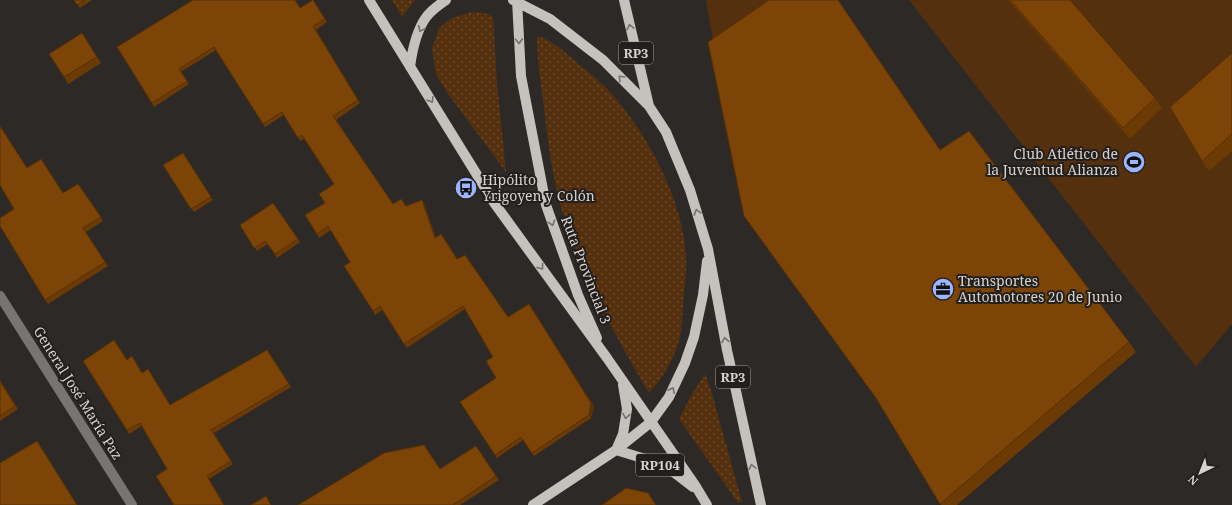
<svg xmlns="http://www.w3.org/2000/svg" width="1232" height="505" font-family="'Noto Serif',serif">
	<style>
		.grass { fill: url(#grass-dots) }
		.garden { fill: #54300e }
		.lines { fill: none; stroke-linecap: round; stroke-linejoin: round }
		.minor { stroke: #777573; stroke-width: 10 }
		.major { stroke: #c5c1bd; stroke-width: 10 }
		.wall { fill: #6b3a05 }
		.shaded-wall { fill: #573004 }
		.building { fill: #7c4406; stroke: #573004 }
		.oneway { stroke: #74706c }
		.labels { text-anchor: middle; stroke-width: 4; stroke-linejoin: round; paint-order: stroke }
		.shield { fill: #231f1c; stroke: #a09d9b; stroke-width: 1 }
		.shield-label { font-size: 13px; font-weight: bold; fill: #d6d3d1 }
		.poi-label { font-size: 14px; fill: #d6d3d1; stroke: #231f1c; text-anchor: start }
		.street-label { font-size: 14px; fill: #d6d3d1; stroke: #231f1c }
	</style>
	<defs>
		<pattern id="grass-dots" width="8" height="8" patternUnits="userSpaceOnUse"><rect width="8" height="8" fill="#54300e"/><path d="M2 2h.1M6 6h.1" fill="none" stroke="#6c4d30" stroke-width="1.8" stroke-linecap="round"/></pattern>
	</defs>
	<rect width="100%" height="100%" fill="#2d2926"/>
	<path class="grass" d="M 392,0 L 415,0 L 402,17 Z
		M 472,12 L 485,13 L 493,17 L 497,82 L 506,172 L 448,94 L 436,74 L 432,49 L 439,28 L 452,18 Z
		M 537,36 C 555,41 568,55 582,67 C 596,78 610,90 621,105 C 653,144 685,208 686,259 C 687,274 684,290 683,305 C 682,317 682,336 677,347 C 672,362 660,382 649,393 C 614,334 580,272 561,207 C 552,175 548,141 544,109 C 541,84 537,61 537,36 Z
		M 705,374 L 711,390 L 742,502 L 738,503 L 679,419 L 692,394 Z"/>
	<path class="garden" d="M 706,0 L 791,0 L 715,52 Z
		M 909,0 L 1232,0 L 1232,324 L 1196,367 Z"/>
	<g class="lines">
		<path class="minor" d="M 0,296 L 132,505"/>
		<path class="major" d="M 369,0 L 495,204 L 607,358 L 695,485 L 707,505
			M 513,0 L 550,19 L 603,60 L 649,106 L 666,132 L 690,190 L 708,249 L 727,350 L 761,505
			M 517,0 L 521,76 L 546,205 L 578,295 L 597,338
			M 624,0 L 649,106
			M 410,67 C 412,52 417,29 427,16 C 432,10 440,4 446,0
			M 617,448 L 623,434 L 627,409 L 623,385
			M 616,450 L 642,458 L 667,467 L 693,487
			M 533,505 L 616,450 L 651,422 L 669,397 L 685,363 L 694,337 L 703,295 L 707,261"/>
	</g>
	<path class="wall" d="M 74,0 L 92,0 L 80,8 Z
		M 313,0 L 327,22 L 316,30 L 360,103 L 336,120 L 393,204 L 406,206 L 422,200 L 424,203 L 436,238 L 457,259 L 508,317 L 594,406 L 591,418 L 534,456 L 523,440 L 497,458 L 460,402 L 496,378 L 493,357 L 465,309 L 407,348 L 382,310 L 375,315 L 373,311 L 350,262 L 331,230 L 319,238 L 305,215 L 325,203 L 334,184 L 304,139 L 300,141 L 284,115 L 265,127 L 216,50 L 181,72 L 189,84 L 154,107 L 117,47 L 300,8 Z
		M 1008,0 L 1070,0 L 1155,98 L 1162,108 L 1130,139 Z
		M 82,33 L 101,63 L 68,84 L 64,77 Z
		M 1232,53 L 1232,151 L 1209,171 L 1202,161 Z
		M 940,150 L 1129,342 L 1136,352 L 957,505 L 941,505 L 878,400 Z
		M 183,153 L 213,200 L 194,212 L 163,165 Z
		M 27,168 L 63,193 L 78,184 L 103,221 L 86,232 L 108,266 L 48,304 L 45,300 L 14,209 Z
		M 273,203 L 300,242 L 277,258 L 268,244 L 257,251 L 240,225 Z
		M 267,350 L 291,387 L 214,433 L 233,464 L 209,479 L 167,469 L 142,426 L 129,434 L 83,361 L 142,373 L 170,405 Z
		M 0,380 L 18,409 L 0,421 Z
		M 476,446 L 499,480 L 460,505 L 298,505 L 440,469 Z"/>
	<path class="shaded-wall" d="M 422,200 L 424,203 L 437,242 L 435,238 Z
		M 531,307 L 594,406 L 591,418 L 589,415 Z"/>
	<path class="building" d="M 74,0 L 85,0 L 77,5 Z
		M 193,0 L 295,0 L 300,8 L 313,0 L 325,19 L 313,26 L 358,100 L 333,116 L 393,204 L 401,199 L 406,206 L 422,200 L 435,238 L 441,234 L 457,259 L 465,255 L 508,317 L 529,304 L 591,403 L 589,415 L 532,453 L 521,437 L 495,455 L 460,402 L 496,378 L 486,361 L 493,357 L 463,306 L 404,344 L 380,306 L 373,311 L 344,266 L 350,262 L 328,226 L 317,234 L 305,215 L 325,203 L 319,194 L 334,184 L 302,135 L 298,138 L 282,112 L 263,124 L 214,47 L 179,69 L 187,81 L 152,103 L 117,47 Z
		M 769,0 L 838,0 L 940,150 L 969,131 L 1129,342 L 940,504 L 876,398 L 744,216 L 708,42 Z
		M 1010,0 L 1070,0 L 1155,98 L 1123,128 Z
		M 82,33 L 97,57 L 64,77 L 49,54 Z
		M 1232,53 L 1232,134 L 1202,161 L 1170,107 Z
		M 0,126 L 27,168 L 41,159 L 63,193 L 78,184 L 101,217 L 83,228 L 105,262 L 45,300 L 0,226 L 0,218 L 14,209 L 0,185 Z
		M 183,153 L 211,197 L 191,209 L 163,165 Z
		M 273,203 L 298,239 L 275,254 L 265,241 L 254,248 L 240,225 Z
		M 114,340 L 127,360 L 132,356 L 142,373 L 148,369 L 170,405 L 267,350 L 289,384 L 211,430 L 231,461 L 207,476 L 224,505 L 174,505 L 156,476 L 167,469 L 140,423 L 127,430 L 83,361 Z
		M 0,381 L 15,406 L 0,416 Z
		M 37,441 L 77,505 L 0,505 L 0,463 Z
		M 424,445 L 440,469 L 476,446 L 496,476 L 453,505 L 298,505 L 384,453 Z
		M 626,488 L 648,493 L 656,505 L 602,505 Z
		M 266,496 L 271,505 L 251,505 Z"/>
	<defs><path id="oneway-chevron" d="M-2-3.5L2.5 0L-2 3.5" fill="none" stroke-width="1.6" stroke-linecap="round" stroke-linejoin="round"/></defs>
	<g class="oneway">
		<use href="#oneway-chevron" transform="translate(630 27) rotate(-103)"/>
		<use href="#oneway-chevron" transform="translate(421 29) rotate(114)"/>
		<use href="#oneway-chevron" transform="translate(519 41) rotate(87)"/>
		<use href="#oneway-chevron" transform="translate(621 78) rotate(-135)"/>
		<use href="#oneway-chevron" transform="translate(431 100) rotate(59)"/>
		<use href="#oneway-chevron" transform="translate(697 212) rotate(-107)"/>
		<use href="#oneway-chevron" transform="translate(552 223) rotate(71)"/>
		<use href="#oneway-chevron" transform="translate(541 267) rotate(54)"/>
		<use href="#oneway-chevron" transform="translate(725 340) rotate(-100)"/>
		<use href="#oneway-chevron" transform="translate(672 390) rotate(-64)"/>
		<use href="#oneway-chevron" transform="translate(626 416) rotate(99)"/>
		<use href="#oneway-chevron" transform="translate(752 467) rotate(-102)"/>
	</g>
	<defs>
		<g id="stadium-disc" transform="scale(1.15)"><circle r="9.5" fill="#9cb4fd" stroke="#231f1c"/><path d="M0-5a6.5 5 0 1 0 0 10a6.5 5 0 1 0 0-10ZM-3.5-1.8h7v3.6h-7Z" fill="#111"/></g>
		<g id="bus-disc" transform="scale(1.15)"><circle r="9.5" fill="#9cb4fd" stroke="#231f1c"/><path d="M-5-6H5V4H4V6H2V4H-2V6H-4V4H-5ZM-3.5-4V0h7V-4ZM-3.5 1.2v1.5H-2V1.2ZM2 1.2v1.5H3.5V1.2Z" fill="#111"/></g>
		<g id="office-disc" transform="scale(1.15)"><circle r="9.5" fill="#9cb4fd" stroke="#231f1c"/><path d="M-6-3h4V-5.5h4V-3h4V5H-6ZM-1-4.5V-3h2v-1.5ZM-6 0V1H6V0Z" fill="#111"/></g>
	</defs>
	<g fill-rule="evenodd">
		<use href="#stadium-disc" x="1134" y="162"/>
		<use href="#bus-disc" x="466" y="188"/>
		<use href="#office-disc" x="943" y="289"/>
	</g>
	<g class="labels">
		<g class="shield">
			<rect x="619" y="42" width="34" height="22" rx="3"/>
			<rect x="716" y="366" width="34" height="22" rx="3"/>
			<rect x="636" y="454" width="48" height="22" rx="3"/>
		</g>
		<g class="shield-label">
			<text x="636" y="58">RP3</text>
			<text x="733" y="382">RP3</text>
			<text x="660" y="470">RP104</text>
		</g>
		<g class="poi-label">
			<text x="1118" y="159" text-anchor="end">Club Atlético de<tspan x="1118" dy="16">la Juventud Alianza</tspan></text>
			<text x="482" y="185">Hipólito<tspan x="482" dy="16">Yrigoyen y Colón</tspan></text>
			<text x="958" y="286">Transportes<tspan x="958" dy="16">Automotores 20 de Junio</tspan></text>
		</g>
		<g class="street-label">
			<text transform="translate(586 270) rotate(69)" y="5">Ruta Provincial 3</text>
			<text transform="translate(78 393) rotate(58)" y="5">General José María Paz</text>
		</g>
	</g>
	<g transform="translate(1200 473) rotate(223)" stroke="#231f1c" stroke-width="3" paint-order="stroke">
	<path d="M0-3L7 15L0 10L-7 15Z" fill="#d6d3d1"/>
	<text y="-6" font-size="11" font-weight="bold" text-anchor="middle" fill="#d6d3d1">N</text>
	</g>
</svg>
